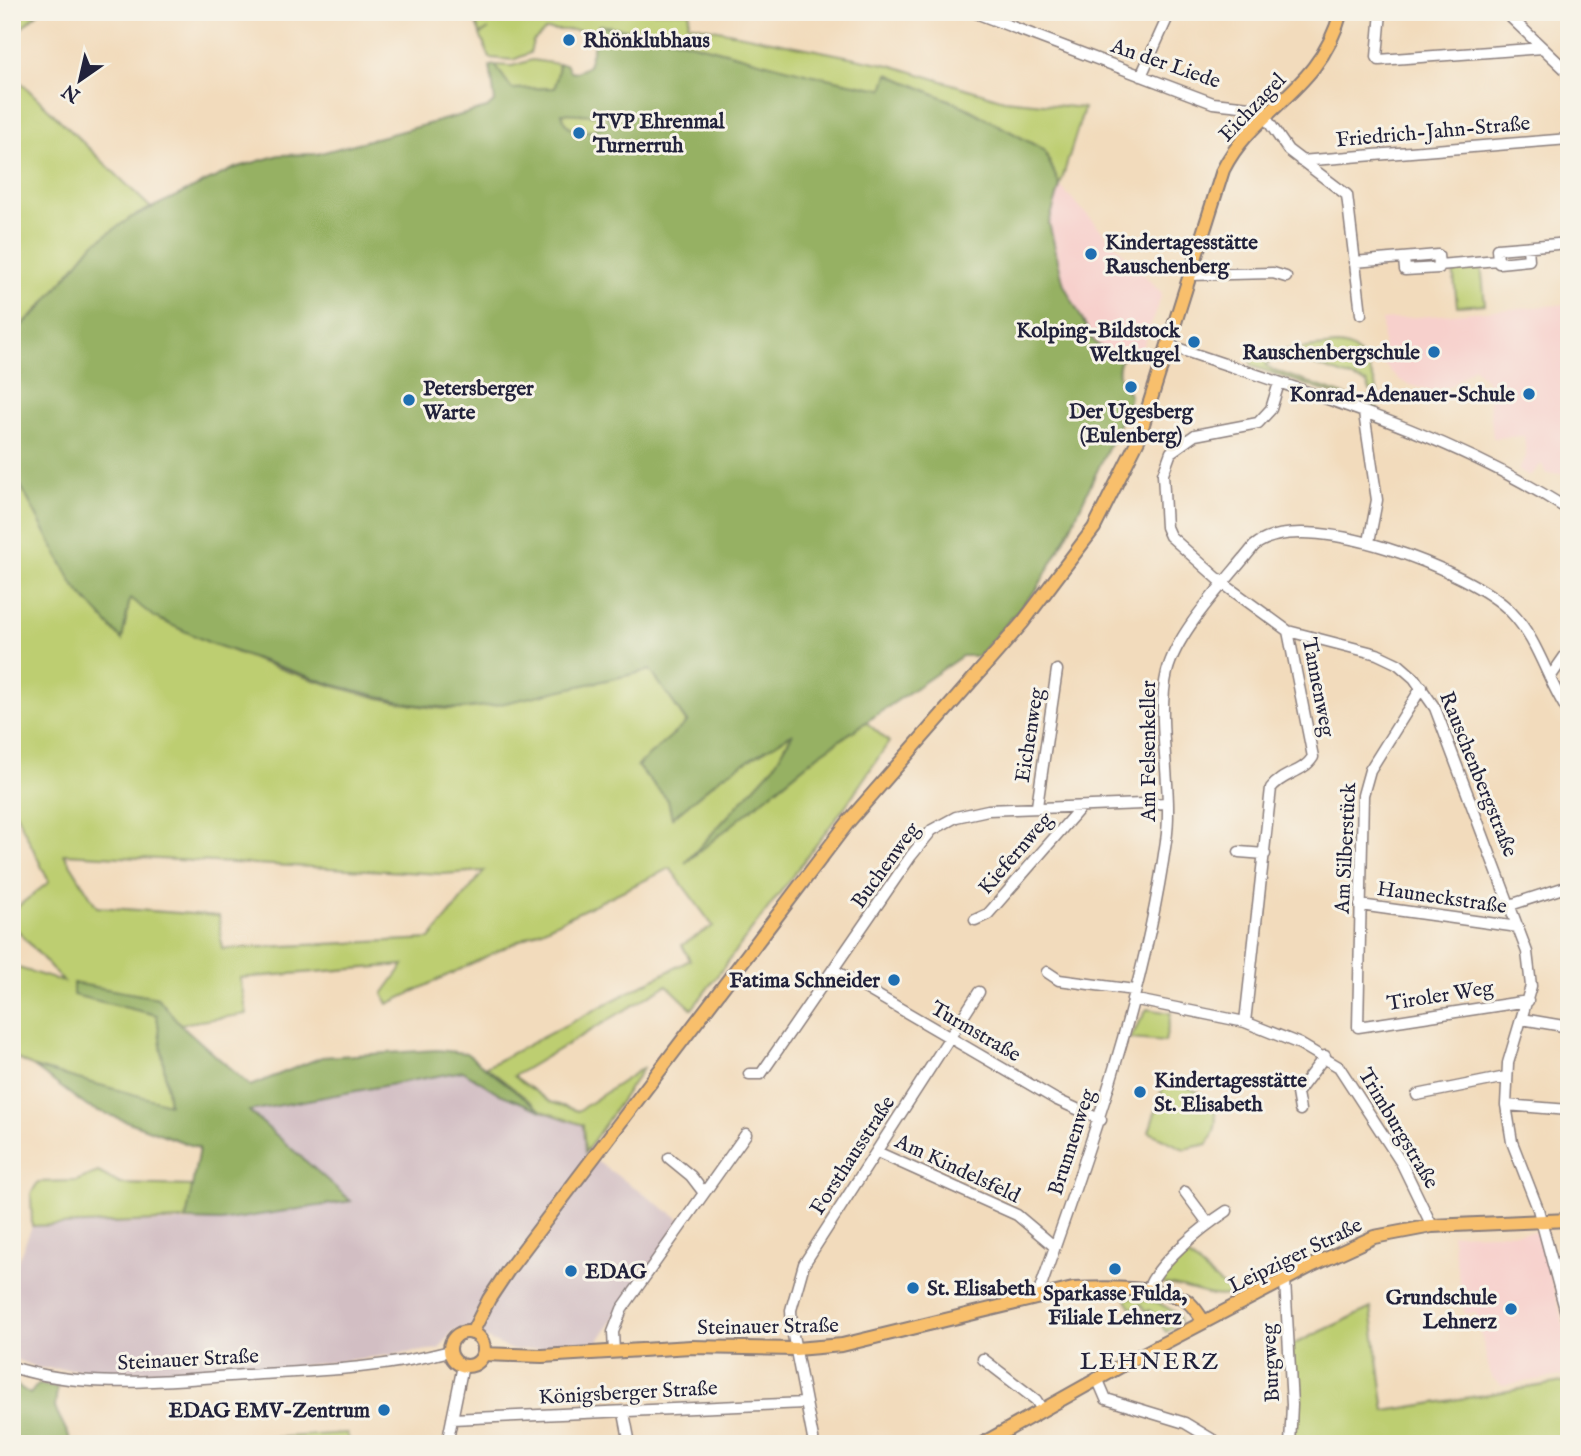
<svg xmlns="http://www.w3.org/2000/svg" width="1581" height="1456" font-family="'IM FELL English',serif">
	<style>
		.built { fill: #f7d0cc }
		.industrial { fill: #d2bec3 }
		.green { fill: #bdce71; stroke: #707856; stroke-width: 2; fill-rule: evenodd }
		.forest { fill: #96b163; stroke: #5c6a4f; stroke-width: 2; fill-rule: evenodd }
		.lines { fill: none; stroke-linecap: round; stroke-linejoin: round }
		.minor-casing { stroke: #8a7e7c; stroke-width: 13 }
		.major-casing { stroke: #8a7e7c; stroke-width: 16 }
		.minor { stroke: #fff; stroke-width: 10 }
		.major { stroke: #f8bf6c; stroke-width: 12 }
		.poi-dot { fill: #1f6fb2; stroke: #f7f3e8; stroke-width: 2.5 }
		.labels { text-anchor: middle; stroke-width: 6; stroke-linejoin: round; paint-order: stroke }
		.poi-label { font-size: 21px; font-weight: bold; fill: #22223b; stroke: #f7f3e8; text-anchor: start }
		.street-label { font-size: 21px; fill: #22223b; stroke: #f7f3e8 }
		.quarter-label { font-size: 24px; letter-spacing: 2px; fill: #22223b; stroke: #f7f3e8 }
	</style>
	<rect width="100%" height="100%" fill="#f7f3e8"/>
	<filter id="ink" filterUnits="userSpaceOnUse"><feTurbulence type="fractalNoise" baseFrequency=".0143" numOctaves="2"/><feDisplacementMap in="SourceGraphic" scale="14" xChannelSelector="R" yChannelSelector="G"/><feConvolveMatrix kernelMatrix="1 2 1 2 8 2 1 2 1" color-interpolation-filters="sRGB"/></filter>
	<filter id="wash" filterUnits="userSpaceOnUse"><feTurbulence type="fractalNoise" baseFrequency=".00686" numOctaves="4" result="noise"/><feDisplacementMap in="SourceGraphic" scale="28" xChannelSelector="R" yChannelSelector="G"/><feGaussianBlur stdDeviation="1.57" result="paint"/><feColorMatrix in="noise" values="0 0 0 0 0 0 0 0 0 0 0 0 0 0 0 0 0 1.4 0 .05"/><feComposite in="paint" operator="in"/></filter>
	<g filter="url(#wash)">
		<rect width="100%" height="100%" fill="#f2dbbc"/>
		<path class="built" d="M 1060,186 L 1162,294 L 1139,357 L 1103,350 L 1093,340 L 1064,285 L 1049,223 Z
			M 1569,304 L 1569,473 L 1546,474 L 1542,464 L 1530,476 L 1518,470 L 1526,457 L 1524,436 L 1493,438 L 1488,388 L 1491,387 L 1474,367 L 1449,387 L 1429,391 L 1402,382 L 1384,365 L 1382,320 Z
			M 1539,1232 L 1569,1345 L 1569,1375 L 1502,1385 L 1491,1377 L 1476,1313 L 1465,1314 L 1451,1234 Z"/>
		<path class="industrial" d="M 463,1071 L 500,1094 L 584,1125 L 585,1153 L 681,1220 L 596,1345 L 512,1350 L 464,1329 L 453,1331 L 439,1349 L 284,1368 L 133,1372 L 38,1368 L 12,1358 L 12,1276 L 32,1226 L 221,1221 L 350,1200 L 248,1111 Z"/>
		<path class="green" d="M 12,12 L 39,12 L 12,37 Z
			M 472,12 L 690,12 L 688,24 L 890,65 L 1004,100 L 1084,108 L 1060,186 L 1044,150 L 965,107 L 889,74 L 884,90 C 788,74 696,38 599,25 L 596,30 L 546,30 L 533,41 L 530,53 L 513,60 L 490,58 L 480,35 L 489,29 L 480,34 Z
			M 532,60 L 559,64 L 555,88 L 512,89 L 495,65 L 512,66 Z
			M 12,74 L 151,208 L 130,218 L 19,328 L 12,345 Z
			M 562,112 L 610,116 L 606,125 L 589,131 L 573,131 L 565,123 Z
			M 1481,265 L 1485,304 L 1457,306 L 1453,267 Z
			M 1336,345 C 1363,345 1371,371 1378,393 L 1370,391 L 1367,383 L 1278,352 L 1278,359 L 1265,352 Z
			M 1257,354 L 1270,362 L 1265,365 L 1273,370 L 1361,401 L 1370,396 L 1378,399 L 1379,406 L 1376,409 L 1252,366 L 1250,357 Z
			M 12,458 L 15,475 L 74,586 L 122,639 L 130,598 C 191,645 380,710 458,709 C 478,709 501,701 521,697 C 564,688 608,681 651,670 L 687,723 L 637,766 L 668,800 L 672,818 L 721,777 L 794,731 L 774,766 L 690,858 L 818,755 L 866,722 L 889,742 L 846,805 L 692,1009 L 667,985 L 514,1076 L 550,1102 L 578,1111 L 644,1067 L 585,1153 L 583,1125 L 542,1111 L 486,1067 L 690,960 L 682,945 L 713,926 L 670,868 L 388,1004 L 383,994 L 404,965 L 240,978 L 247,1014 L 180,1024 L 157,998 L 74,995 L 157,1015 L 169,1105 L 36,1068 L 12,1056 L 12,966 L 64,982 L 12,924 L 12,911 L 49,882 L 12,805 ZM 64,854 L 443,874 L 484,871 L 430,939 L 222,949 L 219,916 L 97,907 Z
			M 1147,1009 L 1171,1013 L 1165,1042 L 1130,1039 Z
			M 1164,1083 C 1202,1086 1230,1106 1208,1144 L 1184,1149 L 1149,1132 Z
			M 98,1172 L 120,1184 L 193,1186 L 186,1220 L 32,1226 L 31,1194 L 38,1182 L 76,1181 Z
			M 1185,1252 L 1188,1256 L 1232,1294 C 1211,1301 1185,1284 1162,1284 L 1159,1278 Z
			M 1124,1296 L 1157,1302 L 1178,1314 L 1180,1323 L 1166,1332 L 1150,1310 L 1146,1312 L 1141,1304 L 1132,1309 Z
			M 1371,1308 L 1385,1411 L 1569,1381 L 1569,1444 L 1293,1444 L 1292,1345 Z
			M 347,1433 L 350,1444 L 133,1444 L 152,1439 L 217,1441 Z"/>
		<path class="forest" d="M 599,25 C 695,38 787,74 883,89 L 888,74 L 965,107 L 1044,150 L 1060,186 L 1049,223 L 1064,285 L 1093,340 L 1103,350 L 1125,354 C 1113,369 1119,381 1130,395 L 1128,405 L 1067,535 L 1037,589 L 978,656 L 962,656 L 818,755 L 685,863 L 774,766 L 793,733 L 721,777 L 672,818 L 668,800 L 637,766 L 687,722 L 650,670 L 496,705 L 459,709 L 409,704 L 334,685 L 210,643 L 154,617 L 130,598 L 122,640 L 74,586 L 15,475 L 12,458 L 12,345 L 19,328 L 39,310 L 92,245 L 130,218 L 235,168 L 279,155 L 317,154 L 487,108 L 495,101 L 490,66 L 495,65 L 512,89 L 555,88 L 559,64 L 566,64 L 570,71 L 577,72 L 588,66 ZM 562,113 L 609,116 L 605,125 L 589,131 L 574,131 L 565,123 Z
			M 73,983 L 158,998 L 180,1024 L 250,1086 L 322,1057 L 437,1050 L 466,1053 L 542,1111 L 500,1094 L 463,1071 L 249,1111 L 351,1201 L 221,1221 L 186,1220 L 199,1148 L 88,1107 L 34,1067 L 169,1104 L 157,1015 L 73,995 Z
			M 12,1382 L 30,1394 L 38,1384 L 57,1388 L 55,1408 L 73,1444 L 12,1444 Z"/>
	</g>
	<g filter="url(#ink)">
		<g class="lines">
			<g class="minor-casing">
				<path id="minor" d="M 973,12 L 1213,103 L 1259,108 L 1269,115
					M 1381,12 L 1377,57 L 1379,60 L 1543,48
					M 1505,12 L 1568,72 L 1569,86
					M 1141,76 L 1170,12
					M 1266,118 L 1288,150 L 1347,195 L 1361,314
					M 1301,161 L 1569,139
					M 1404,258 L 1405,270 L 1439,268 L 1439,265
					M 1498,260 L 1499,263 L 1529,260 L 1528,247
					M 1354,262 L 1438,255 L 1439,265 L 1498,260 L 1497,249 L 1569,243
					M 1189,275 L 1273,273 L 1286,277
					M 1168,345 C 1304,392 1447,431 1569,510
					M 1279,383 L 1271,409 L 1258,423 L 1195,435 L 1171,452 L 1163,474 L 1166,527 L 1170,536 L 1225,585 L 1288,631 L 1377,654 L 1398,664 L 1414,678 L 1435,708 L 1527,952 L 1531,986 L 1508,1063 L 1506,1105 L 1512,1142 L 1538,1209 L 1569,1324
					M 1364,413 L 1377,500 L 1369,542
					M 1551,676 L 1569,650
					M 1422,687 L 1370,770 L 1363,795 L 1358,1027 L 1528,1001
					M 1037,806 L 1057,670
					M 1239,852 L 1265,854
					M 1360,905 L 1518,927
					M 1510,905 L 1569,886
					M 975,920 L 988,914 L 1081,807
					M 834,970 L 1055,1099 L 1101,1120
					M 1047,972 L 1059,980 L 1134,990
					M 1132,999 L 1245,1022 L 1300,1044 L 1339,1067 L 1402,1164 L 1432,1226
					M 1522,1019 L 1569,1027
					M 1245,1022 L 1271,788 C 1282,773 1303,773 1313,757 L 1288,631
					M 749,1074 L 761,1074 L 911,856 L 932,830 L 956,817 L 988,810 L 1168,803
					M 1417,1095 L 1506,1077
					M 1506,1105 L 1569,1110
					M 1300,1110 L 1297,1093 L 1325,1056
					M 877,1152 L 1017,1215 L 1055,1247
					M 669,1158 L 691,1176 L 704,1193
					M 1185,1192 L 1208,1223
					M 1285,1280 L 1292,1405 L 1290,1444
					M 1147,1292 C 1155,1264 1204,1226 1227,1211
					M 1038,1295 C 1090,1148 1144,997 1166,841 C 1174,788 1155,722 1167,672 C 1178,629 1227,581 1254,546 C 1303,505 1473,571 1511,612 C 1539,641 1547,681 1569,713
					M 614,1352 L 613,1332 L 622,1309 L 746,1134
					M 983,1359 L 1036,1400 L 1041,1408
					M 12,1367 C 88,1391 167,1380 244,1375 C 314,1371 383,1369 450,1351
					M 1097,1378 L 1106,1399 L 1185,1423 L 1220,1444
					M 624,1413 L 630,1444
					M 452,1419 L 805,1403
					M 447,1444 L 463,1365
					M 814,1444 L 792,1330 L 791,1310 L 804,1264 L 979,992"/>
			</g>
			<g class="major-casing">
				<path id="major" d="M450 1349a17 17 0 1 1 34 0a17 17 0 1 1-34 0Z
					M 472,1333 L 489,1299 L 509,1269 L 849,821 L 1023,622 L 1094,528 L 1138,440 L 1223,170 C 1255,106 1319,93 1341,12
					M 483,1354 L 542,1356 L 691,1347 L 796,1349 L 842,1345 L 1073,1289 C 1102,1288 1161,1286 1187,1301 C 1194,1306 1199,1315 1204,1322
					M 982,1444 L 1128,1362 L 1313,1265 L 1374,1237 L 1432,1226 L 1569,1220"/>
			</g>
			<use href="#minor" class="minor"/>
			<use href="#major" class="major"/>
		</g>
	</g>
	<g class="poi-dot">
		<circle cx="569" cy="40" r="7"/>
		<circle cx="579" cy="133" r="7"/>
		<circle cx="1091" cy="254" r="7"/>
		<circle cx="1194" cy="342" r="7"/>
		<circle cx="1434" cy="352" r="7"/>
		<circle cx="1131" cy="387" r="7"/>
		<circle cx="1529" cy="394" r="7"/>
		<circle cx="409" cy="400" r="7"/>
		<circle cx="894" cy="980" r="7"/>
		<circle cx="1140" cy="1092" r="7"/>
		<circle cx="1115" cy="1269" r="7"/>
		<circle cx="571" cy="1271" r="7"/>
		<circle cx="913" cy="1288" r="7"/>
		<circle cx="1511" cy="1309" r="7"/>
		<circle cx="384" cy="1410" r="7"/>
	</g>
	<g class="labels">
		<g class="poi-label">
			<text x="583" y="47">Rhönklubhaus</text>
			<text x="593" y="128">TVP Ehrenmal<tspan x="593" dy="24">Turnerruh</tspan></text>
			<text x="1105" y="249">Kindertagesstätte<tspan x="1105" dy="24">Rauschenberg</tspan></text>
			<text x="1180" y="337" text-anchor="end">Kolping-Bildstock<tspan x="1180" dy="24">Weltkugel</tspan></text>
			<text x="1420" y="359" text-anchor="end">Rauschenbergschule</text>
			<text x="423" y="395">Petersberger<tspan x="423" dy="24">Warte</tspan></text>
			<text x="1515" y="401" text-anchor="end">Konrad-Adenauer-Schule</text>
			<text x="1131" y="418" text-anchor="middle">Der Ugesberg<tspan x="1131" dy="24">(Eulenberg)</tspan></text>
			<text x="880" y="987" text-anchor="end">Fatima Schneider</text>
			<text x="1154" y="1087">Kindertagesstätte<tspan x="1154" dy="24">St. Elisabeth</tspan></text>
			<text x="585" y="1278">EDAG</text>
			<text x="927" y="1295">St. Elisabeth</text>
			<text x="1115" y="1300" text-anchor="middle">Sparkasse Fulda,<tspan x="1115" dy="24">Filiale Lehnerz</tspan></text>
			<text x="1497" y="1304" text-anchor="end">Grundschule<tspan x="1497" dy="24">Lehnerz</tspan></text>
			<text x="370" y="1417" text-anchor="end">EDAG EMV-Zentrum</text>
		</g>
		<g class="street-label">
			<text transform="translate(1166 63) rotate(19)" y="7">An der Liede</text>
			<text transform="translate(1252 107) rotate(-46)" y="7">Eichzagel</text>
			<text transform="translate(1433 131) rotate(-5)" y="7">Friedrich-Jahn-Straße</text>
			<text transform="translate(1319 687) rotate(79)" y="7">Tannenweg</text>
			<text transform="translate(1029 735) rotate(-81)" y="7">Eichenweg</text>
			<text transform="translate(1148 751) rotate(-90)" y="7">Am Felsenkeller</text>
			<text transform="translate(1479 774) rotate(68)" y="7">Rauschenbergstraße</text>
			<text transform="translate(1345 848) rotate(-87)" y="7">Am Silberstück</text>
			<text transform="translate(1015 853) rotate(-49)" y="7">Kiefernweg</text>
			<text transform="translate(885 865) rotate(-54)" y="7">Buchenweg</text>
			<text transform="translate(1442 897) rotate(8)" y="7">Hauneckstraße</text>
			<text transform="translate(1440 995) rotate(-9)" y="7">Tiroler Weg</text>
			<text transform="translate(976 1031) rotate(30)" y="7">Turmstraße</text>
			<text transform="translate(1399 1128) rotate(59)" y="7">Trimburgstraße</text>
			<text transform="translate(1071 1142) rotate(-72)" y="7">Brunnenweg</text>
			<text transform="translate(852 1155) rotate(-57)" y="7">Forsthausstraße</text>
			<text transform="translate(958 1168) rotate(25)" y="7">Am Kindelsfeld</text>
			<text transform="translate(1295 1255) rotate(-26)" y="7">Leipziger Straße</text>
			<text transform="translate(768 1326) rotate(-1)" y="7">Steinauer Straße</text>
			<text transform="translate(188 1359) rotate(-3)" y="7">Steinauer Straße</text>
			<text transform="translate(1270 1363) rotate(-93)" y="7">Burgweg</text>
			<text transform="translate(628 1392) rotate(-3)" y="7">Königsberger Straße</text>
		</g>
		<g class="quarter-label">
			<text x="1150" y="1369">LEHNERZ</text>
		</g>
	</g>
	<rect width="1581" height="1456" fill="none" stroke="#f7f3e8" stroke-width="42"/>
	<g transform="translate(80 80) rotate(214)" stroke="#f7f3e8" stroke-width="5" paint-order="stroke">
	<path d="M0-5L12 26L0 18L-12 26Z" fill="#22223b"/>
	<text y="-10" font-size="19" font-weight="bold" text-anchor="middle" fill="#22223b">N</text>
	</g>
</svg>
